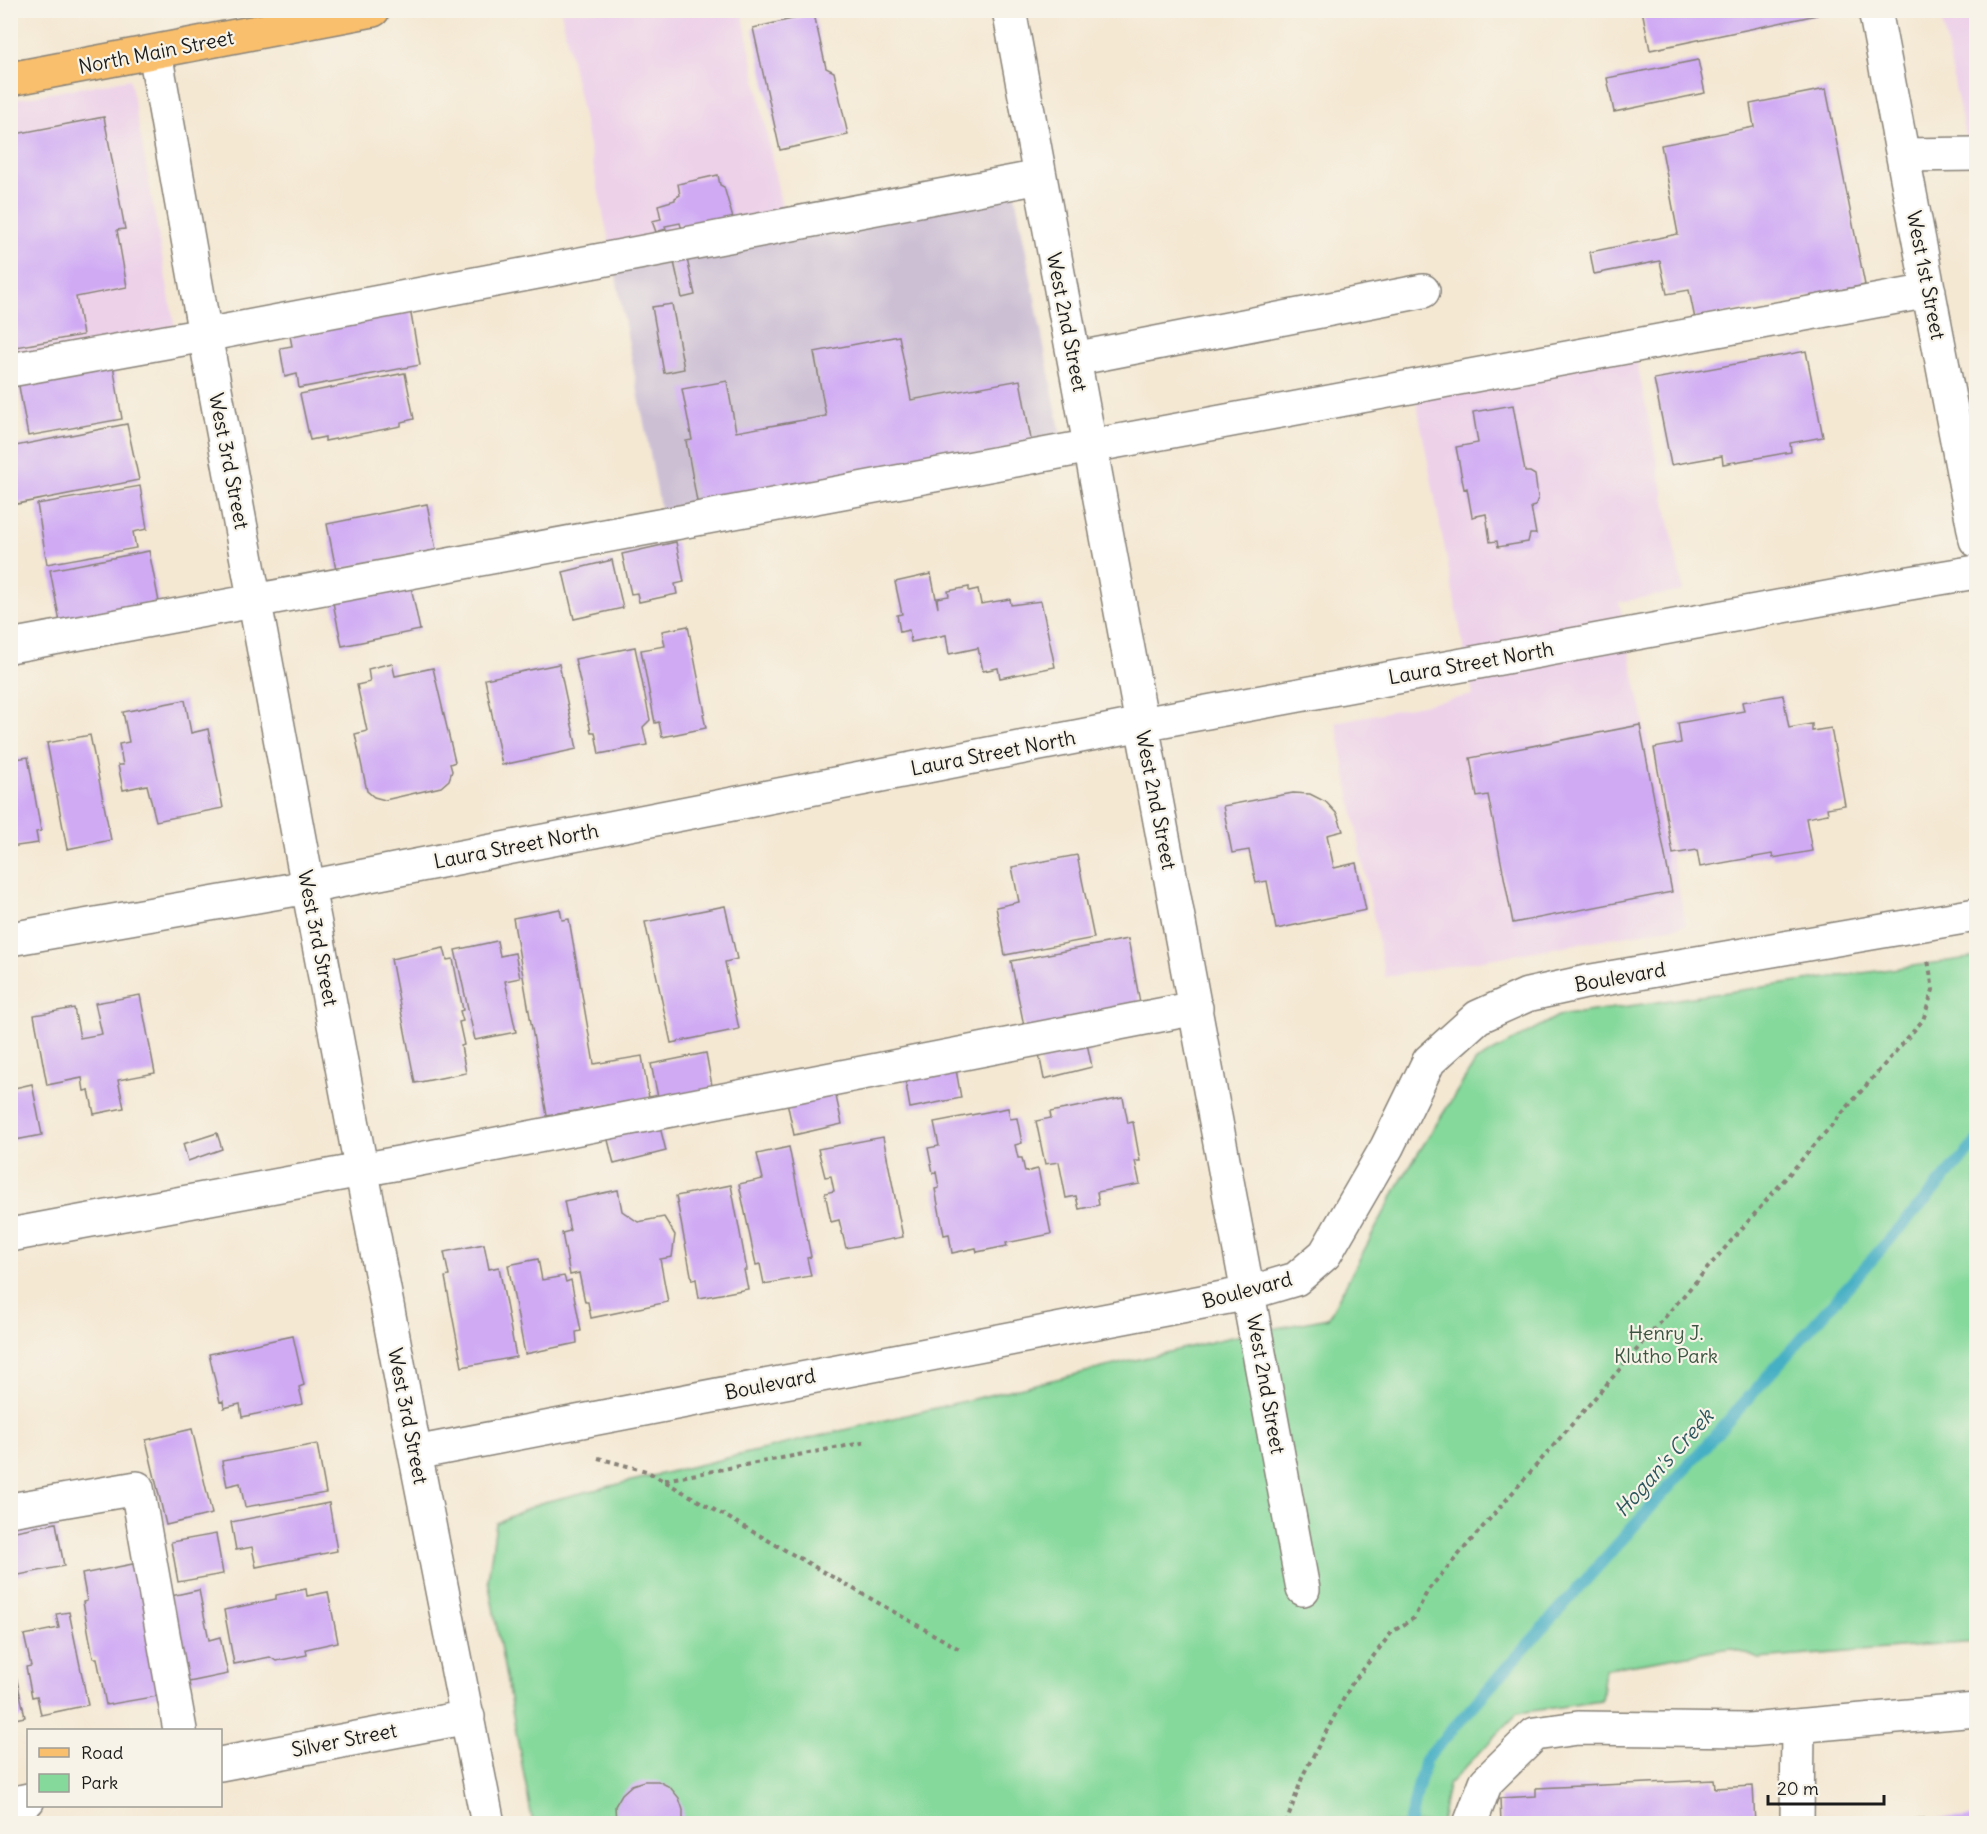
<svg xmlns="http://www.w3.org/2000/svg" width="1987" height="1834" font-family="Delius,sans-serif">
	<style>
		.built { fill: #edd1e9 }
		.industrial { fill: #ccbfd4 }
		.green { fill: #85d99b; stroke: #507a5c; stroke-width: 1.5 }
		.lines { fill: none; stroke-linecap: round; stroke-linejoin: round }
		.stream { stroke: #45afc4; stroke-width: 12 }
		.building { fill: #d0abf4 }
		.minor-casing { stroke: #888278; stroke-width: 36 }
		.major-casing { stroke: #888278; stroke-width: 36 }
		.path { stroke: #888278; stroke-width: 4; stroke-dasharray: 4.5 4.5; stroke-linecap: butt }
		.minor { stroke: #fff; stroke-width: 33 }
		.major { stroke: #f9bf6d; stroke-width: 33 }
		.labels { text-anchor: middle; stroke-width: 4.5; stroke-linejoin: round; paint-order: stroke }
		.street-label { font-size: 20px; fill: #1c1c1c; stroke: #f7f3e8 }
		.park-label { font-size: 20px; fill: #3c5542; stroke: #f7f3e8 }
		.water-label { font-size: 21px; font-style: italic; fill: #2c575f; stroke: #f7f3e8 }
	</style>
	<rect width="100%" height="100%" fill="#f7f3e8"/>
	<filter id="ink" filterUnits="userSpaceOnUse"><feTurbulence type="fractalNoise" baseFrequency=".0167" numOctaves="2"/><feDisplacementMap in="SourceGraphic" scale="12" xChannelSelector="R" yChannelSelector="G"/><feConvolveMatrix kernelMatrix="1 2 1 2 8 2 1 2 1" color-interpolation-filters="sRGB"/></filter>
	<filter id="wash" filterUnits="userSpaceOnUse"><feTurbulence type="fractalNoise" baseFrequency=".008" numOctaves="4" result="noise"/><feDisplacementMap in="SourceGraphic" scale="24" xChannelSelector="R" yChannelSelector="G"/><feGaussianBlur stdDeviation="1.35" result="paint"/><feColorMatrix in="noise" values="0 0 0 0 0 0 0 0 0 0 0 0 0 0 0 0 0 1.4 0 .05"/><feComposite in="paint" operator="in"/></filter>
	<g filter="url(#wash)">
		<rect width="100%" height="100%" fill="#f4e8d3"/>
		<path class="built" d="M 561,11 L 742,11 L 787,233 L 614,266 Z
			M 1940,11 L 1976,11 L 1976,192 Z
			M 130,79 L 175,328 L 11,359 L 11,100 Z
			M 1635,352 L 1683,591 L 1619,602 L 1686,925 L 1385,977 L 1336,722 L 1473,695 L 1415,395 Z"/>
		<path class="industrial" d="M 1014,189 L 1062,441 L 662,517 L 614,266 Z"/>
		<path class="green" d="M 1976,957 L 1976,1642 L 1759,1659 L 1731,1648 L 1605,1669 L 1601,1701 L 1518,1713 L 1448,1785 L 1441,1823 L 533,1824 L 488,1580 L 496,1523 L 540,1503 L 1227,1338 L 1328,1318 L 1402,1179 L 1476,1061 L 1558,1016 Z"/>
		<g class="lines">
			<path class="stream" d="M 1409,1824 L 1425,1760 L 1976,1143"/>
		</g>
		<g id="blocks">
			<path class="building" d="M 1642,10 L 1816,10 L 1817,15 L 1650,50 Z
				M 814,14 L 826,68 L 834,72 L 848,135 L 780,150 L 753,28 Z
				M 1698,60 L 1705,93 L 1614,112 L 1607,78 Z
				M 1826,89 L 1865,285 L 1695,319 L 1689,290 L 1667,294 L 1660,261 L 1594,274 L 1590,252 L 1678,234 L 1661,145 L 1754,127 L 1750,104 Z
				M 104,117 L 125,229 L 117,230 L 127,287 L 76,297 L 83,335 L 10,348 L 10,135 Z
				M 718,175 L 720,185 L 724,187 L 734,222 L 683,233 L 680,223 L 665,226 L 666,229 L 656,232 L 652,221 L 661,219 L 658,205 L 675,200 L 675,198 L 680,195 L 678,184 Z
				M 687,259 L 695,295 L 682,298 L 674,262 Z
				M 409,303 L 420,365 L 299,388 L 297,374 L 285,377 L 280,348 L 292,346 L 288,326 Z
				M 672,304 L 684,369 L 664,373 L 652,307 Z
				M 899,336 L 911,400 L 1020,380 L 1032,445 L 698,507 L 686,441 L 692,440 L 682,389 L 727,381 L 736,432 L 826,416 L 814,352 Z
				M 1806,351 L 1823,437 L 1790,443 L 1791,452 L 1723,464 L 1722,456 L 1671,465 L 1654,379 Z
				M 113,365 L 122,419 L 28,436 L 18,381 Z
				M 405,373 L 414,419 L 401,422 L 401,426 L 325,441 L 325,437 L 310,440 L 300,394 Z
				M 1513,405 L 1525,472 L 1530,472 L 1535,475 L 1538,498 L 1535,506 L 1531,507 L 1536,534 L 1530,534 L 1528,542 L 1498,547 L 1497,541 L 1490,542 L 1486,514 L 1472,517 L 1467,488 L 1464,489 L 1456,447 L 1478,443 L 1473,412 Z
				M 127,424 L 139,480 L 17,504 L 10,468 L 10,447 Z
				M 140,486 L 147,529 L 133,532 L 136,548 L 47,564 L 37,504 Z
				M 427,504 L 436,550 L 336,570 L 327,524 Z
				M 676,542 L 684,582 L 675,584 L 677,594 L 639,602 L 637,593 L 631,594 L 622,554 Z
				M 149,551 L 159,602 L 60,622 L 50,570 Z
				M 612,560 L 623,608 L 574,619 L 563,572 Z
				M 931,574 L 938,608 L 937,598 L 949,596 L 948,591 L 969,587 L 969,591 L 978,589 L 981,604 L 1010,599 L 1011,605 L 1041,601 L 1055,667 L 1000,678 L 998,668 L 983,671 L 978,648 L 949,654 L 946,635 L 911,642 L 909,630 L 900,632 L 897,615 L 902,614 L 895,582 Z
				M 410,582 L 420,630 L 342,646 L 332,598 Z
				M 688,626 L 705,713 L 703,714 L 706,728 L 662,737 L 659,722 L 655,723 L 641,650 L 665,646 L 662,631 Z
				M 635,647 L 650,720 L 643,727 L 647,745 L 599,754 L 595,732 L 591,732 L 575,659 Z
				M 392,663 L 395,676 L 433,668 L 455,762 L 450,764 L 452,771 L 449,780 L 441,787 L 385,800 L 374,797 L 367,791 L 355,734 L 367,731 L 357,685 L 370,682 L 368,669 Z
				M 559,664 L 577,749 L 502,765 L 485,679 Z
				M 1783,695 L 1789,728 L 1812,724 L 1812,731 L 1831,728 L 1845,805 L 1827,808 L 1828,814 L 1806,818 L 1812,851 L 1773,858 L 1772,854 L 1700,867 L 1697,850 L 1673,854 L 1654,748 L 1681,743 L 1678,723 L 1744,711 L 1742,702 Z
				M 185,700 L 191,733 L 208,729 L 223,808 L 156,821 L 147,785 L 123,790 L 118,765 L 123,765 L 119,744 L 129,742 L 123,712 Z
				M 1640,725 L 1672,892 L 1513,923 L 1488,795 L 1477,797 L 1470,758 Z
				M 90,735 L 111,840 L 67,849 L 47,743 Z
				M 28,757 L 41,831 L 36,832 L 38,843 L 10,847 L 10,760 Z
				M 1293,793 L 1310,794 L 1326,802 L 1337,814 L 1343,831 L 1327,835 L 1334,868 L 1356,863 L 1366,910 L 1276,929 L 1267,881 L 1256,883 L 1249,850 L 1232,853 L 1223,806 Z
				M 1077,855 L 1094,938 L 1005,955 L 996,907 L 1019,902 L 1012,867 Z
				M 725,906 L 737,959 L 725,962 L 739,1029 L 671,1043 L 645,922 Z
				M 560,909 L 562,920 L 569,919 L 594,1064 L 642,1056 L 649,1098 L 547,1116 L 513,918 Z
				M 1128,939 L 1141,1008 L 1025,1031 L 1011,961 Z
				M 497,941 L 500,956 L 515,953 L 520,978 L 505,981 L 516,1032 L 475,1040 L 455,950 Z
				M 444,948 L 447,960 L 453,959 L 463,1010 L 460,1011 L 463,1021 L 459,1022 L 464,1045 L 461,1046 L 466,1073 L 415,1083 L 391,959 Z
				M 140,995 L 155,1073 L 118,1080 L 124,1108 L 94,1114 L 89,1090 L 84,1091 L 82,1078 L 47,1085 L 34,1015 L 74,1008 L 80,1038 L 102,1034 L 95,1003 Z
				M 1086,1039 L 1092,1067 L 1044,1079 L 1038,1049 Z
				M 706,1053 L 713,1091 L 659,1102 L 651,1064 Z
				M 955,1064 L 961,1098 L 910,1108 L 904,1073 Z
				M 32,1084 L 42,1135 L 10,1141 L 10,1089 Z
				M 834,1087 L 842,1124 L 794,1135 L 786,1097 Z
				M 1123,1098 L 1128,1123 L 1133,1122 L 1140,1161 L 1135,1161 L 1140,1184 L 1097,1192 L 1099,1205 L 1079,1209 L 1076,1196 L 1066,1198 L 1059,1162 L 1045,1164 L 1036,1121 L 1051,1118 L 1050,1112 Z
				M 1008,1108 L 1010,1119 L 1017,1118 L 1022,1143 L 1015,1145 L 1018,1158 L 1022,1158 L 1025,1172 L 1038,1169 L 1051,1234 L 1006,1243 L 1007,1246 L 977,1252 L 976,1248 L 952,1253 L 949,1234 L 944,1235 L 935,1189 L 939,1188 L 936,1172 L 933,1173 L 928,1148 L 939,1146 L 934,1122 Z
				M 658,1119 L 666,1151 L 614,1164 L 606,1132 Z
				M 217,1133 L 222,1149 L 188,1161 L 183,1144 Z
				M 883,1137 L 903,1237 L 846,1248 L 839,1220 L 831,1222 L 825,1193 L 834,1191 L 831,1176 L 825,1177 L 818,1149 Z
				M 789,1147 L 811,1257 L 807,1258 L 811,1276 L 764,1284 L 760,1264 L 756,1265 L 739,1184 L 763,1179 L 757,1154 Z
				M 731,1185 L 747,1270 L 744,1270 L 748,1289 L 699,1298 L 696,1279 L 692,1280 L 676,1196 Z
				M 618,1190 L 622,1211 L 638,1222 L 664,1217 L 675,1235 L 672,1257 L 660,1259 L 668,1302 L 591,1318 L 588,1302 L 585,1302 L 579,1273 L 570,1275 L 562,1233 L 570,1231 L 564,1201 Z
				M 484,1244 L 489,1269 L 499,1267 L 516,1357 L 462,1367 L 445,1277 L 449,1276 L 444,1252 Z
				M 538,1259 L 542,1280 L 564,1276 L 566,1282 L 571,1280 L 581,1331 L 576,1332 L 577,1343 L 525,1354 L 508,1265 Z
				M 293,1336 L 304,1385 L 299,1387 L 303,1404 L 242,1417 L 240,1404 L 224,1408 L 223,1401 L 220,1402 L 209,1354 Z
				M 192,1429 L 212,1514 L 166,1525 L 146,1440 Z
				M 317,1444 L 326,1493 L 245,1507 L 240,1483 L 227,1486 L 222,1461 Z
				M 329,1503 L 337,1551 L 256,1567 L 252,1547 L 236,1550 L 231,1522 Z
				M 56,1523 L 64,1566 L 14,1576 L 10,1561 L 10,1532 Z
				M 216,1534 L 223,1574 L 178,1582 L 171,1542 Z
				M 138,1563 L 164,1695 L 106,1705 L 97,1658 L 93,1658 L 83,1602 L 87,1601 L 82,1574 Z
				M 306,1589 L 307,1596 L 328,1592 L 338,1642 L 306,1649 L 307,1655 L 276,1661 L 270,1657 L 234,1664 L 224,1610 L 276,1599 L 276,1595 Z
				M 199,1590 L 209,1640 L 220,1637 L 228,1674 L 179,1684 L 166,1597 Z
				M 69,1612 L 88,1705 L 41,1715 L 37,1696 L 32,1697 L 26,1667 L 31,1666 L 24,1635 L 59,1628 L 56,1614 Z
				M 10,1648 L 25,1717 L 10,1720 Z
				M 1714,1780 L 1715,1788 L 1753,1786 L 1755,1824 L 1501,1824 L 1500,1798 L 1536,1796 L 1536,1788 Z
				M 644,1781 L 658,1781 L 670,1787 L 679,1798 L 683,1810 L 683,1824 L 616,1824 L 615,1806 L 622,1794 L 632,1785 Z
				M 1976,1817 L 1976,1824 L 1862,1824 L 1862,1822 Z"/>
		</g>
	</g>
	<g filter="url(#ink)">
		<use href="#blocks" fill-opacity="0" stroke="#888278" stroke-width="1.5"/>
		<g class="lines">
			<g class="minor-casing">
				<path id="minor" d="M 1009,10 L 1303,1589
					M 1875,10 L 1976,540
					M 155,52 L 205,335 L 308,887 L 415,1453 L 488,1824
					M 1903,155 L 1976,154
					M 1074,359 L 1423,291
					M 10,370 L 205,335 L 1040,177
					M 10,646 L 1929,291
					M 10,939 L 308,887 L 1142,724 L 1892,586 L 1976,572
					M 10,1235 L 415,1160 L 1196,1008
					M 415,1453 L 1249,1293 L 1296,1279 L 1325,1254 L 1387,1147 L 1429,1061 L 1478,1017 L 1527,995 L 1586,982 L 1976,915
					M 10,1510 L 137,1488 L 180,1730
					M 220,1764 L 468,1717
					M 10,1804 L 28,1800
					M 1470,1824 L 1486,1782 L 1535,1734 L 1578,1728 L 1749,1730 L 1976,1710
					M 1797,1824 L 1798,1726"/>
			</g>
			<g class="major-casing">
				<path id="major" d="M 10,79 L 373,10"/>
			</g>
			<path class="path" d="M 598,1458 L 646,1471 L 961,1650
				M 665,1480 L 867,1442
				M 1286,1824 L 1303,1775 L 1351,1685 L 1392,1632 L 1414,1618 L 1428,1590 L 1923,1020 L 1933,990 L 1928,960"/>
			<use href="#minor" class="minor"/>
			<use href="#major" class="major"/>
		</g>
	</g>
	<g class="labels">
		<g class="street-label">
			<text transform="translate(156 52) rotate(-11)" y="7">North Main Street</text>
			<text transform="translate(1926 275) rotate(79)" y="7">West 1st Street</text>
			<text transform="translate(1067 322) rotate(79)" y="7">West 2nd Street</text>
			<text transform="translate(229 461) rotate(79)" y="7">West 3rd Street</text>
			<text transform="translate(1471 663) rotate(-10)" y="7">Laura Street North</text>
			<text transform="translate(993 753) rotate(-11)" y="7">Laura Street North</text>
			<text transform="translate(1156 800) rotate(79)" y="7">West 2nd Street</text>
			<text transform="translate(516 846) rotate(-11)" y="7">Laura Street North</text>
			<text transform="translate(318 938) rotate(79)" y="7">West 3rd Street</text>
			<text transform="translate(1620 977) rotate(-10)" y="7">Boulevard</text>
			<text transform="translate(1247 1290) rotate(-15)" y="7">Boulevard</text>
			<text transform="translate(770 1384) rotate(-11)" y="7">Boulevard</text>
			<text transform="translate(1266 1384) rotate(80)" y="7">West 2nd Street</text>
			<text transform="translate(408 1416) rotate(79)" y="7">West 3rd Street</text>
			<text transform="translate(344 1740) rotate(-11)" y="7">Silver Street</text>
		</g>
		<g class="park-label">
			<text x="1666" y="1340">Henry J.<tspan x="1666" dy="23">Klutho Park</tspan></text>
		</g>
		<g class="water-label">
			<text transform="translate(1664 1463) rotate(-48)" y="7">Hogan's Creek</text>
		</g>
	</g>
	<rect width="1987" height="1834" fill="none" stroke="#f7f3e8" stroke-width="36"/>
	<rect x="27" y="1729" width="195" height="78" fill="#f7f3e8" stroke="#9f9d96" stroke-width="1.5"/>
	<rect x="39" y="1748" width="30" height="9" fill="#f9bf6d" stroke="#9f9d96" stroke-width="1.5"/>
	<text x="81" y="1759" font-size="18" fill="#1c1c1c">Road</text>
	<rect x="39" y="1774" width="30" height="18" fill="#85d99b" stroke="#9f9d96" stroke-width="1.5"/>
	<text x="81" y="1789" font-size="18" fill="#1c1c1c">Park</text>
	<path d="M1768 1795v9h116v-9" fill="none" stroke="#1c1c1c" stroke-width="3"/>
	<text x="1777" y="1795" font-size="18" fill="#1c1c1c" stroke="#f7f3e8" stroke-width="4.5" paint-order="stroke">20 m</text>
</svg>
